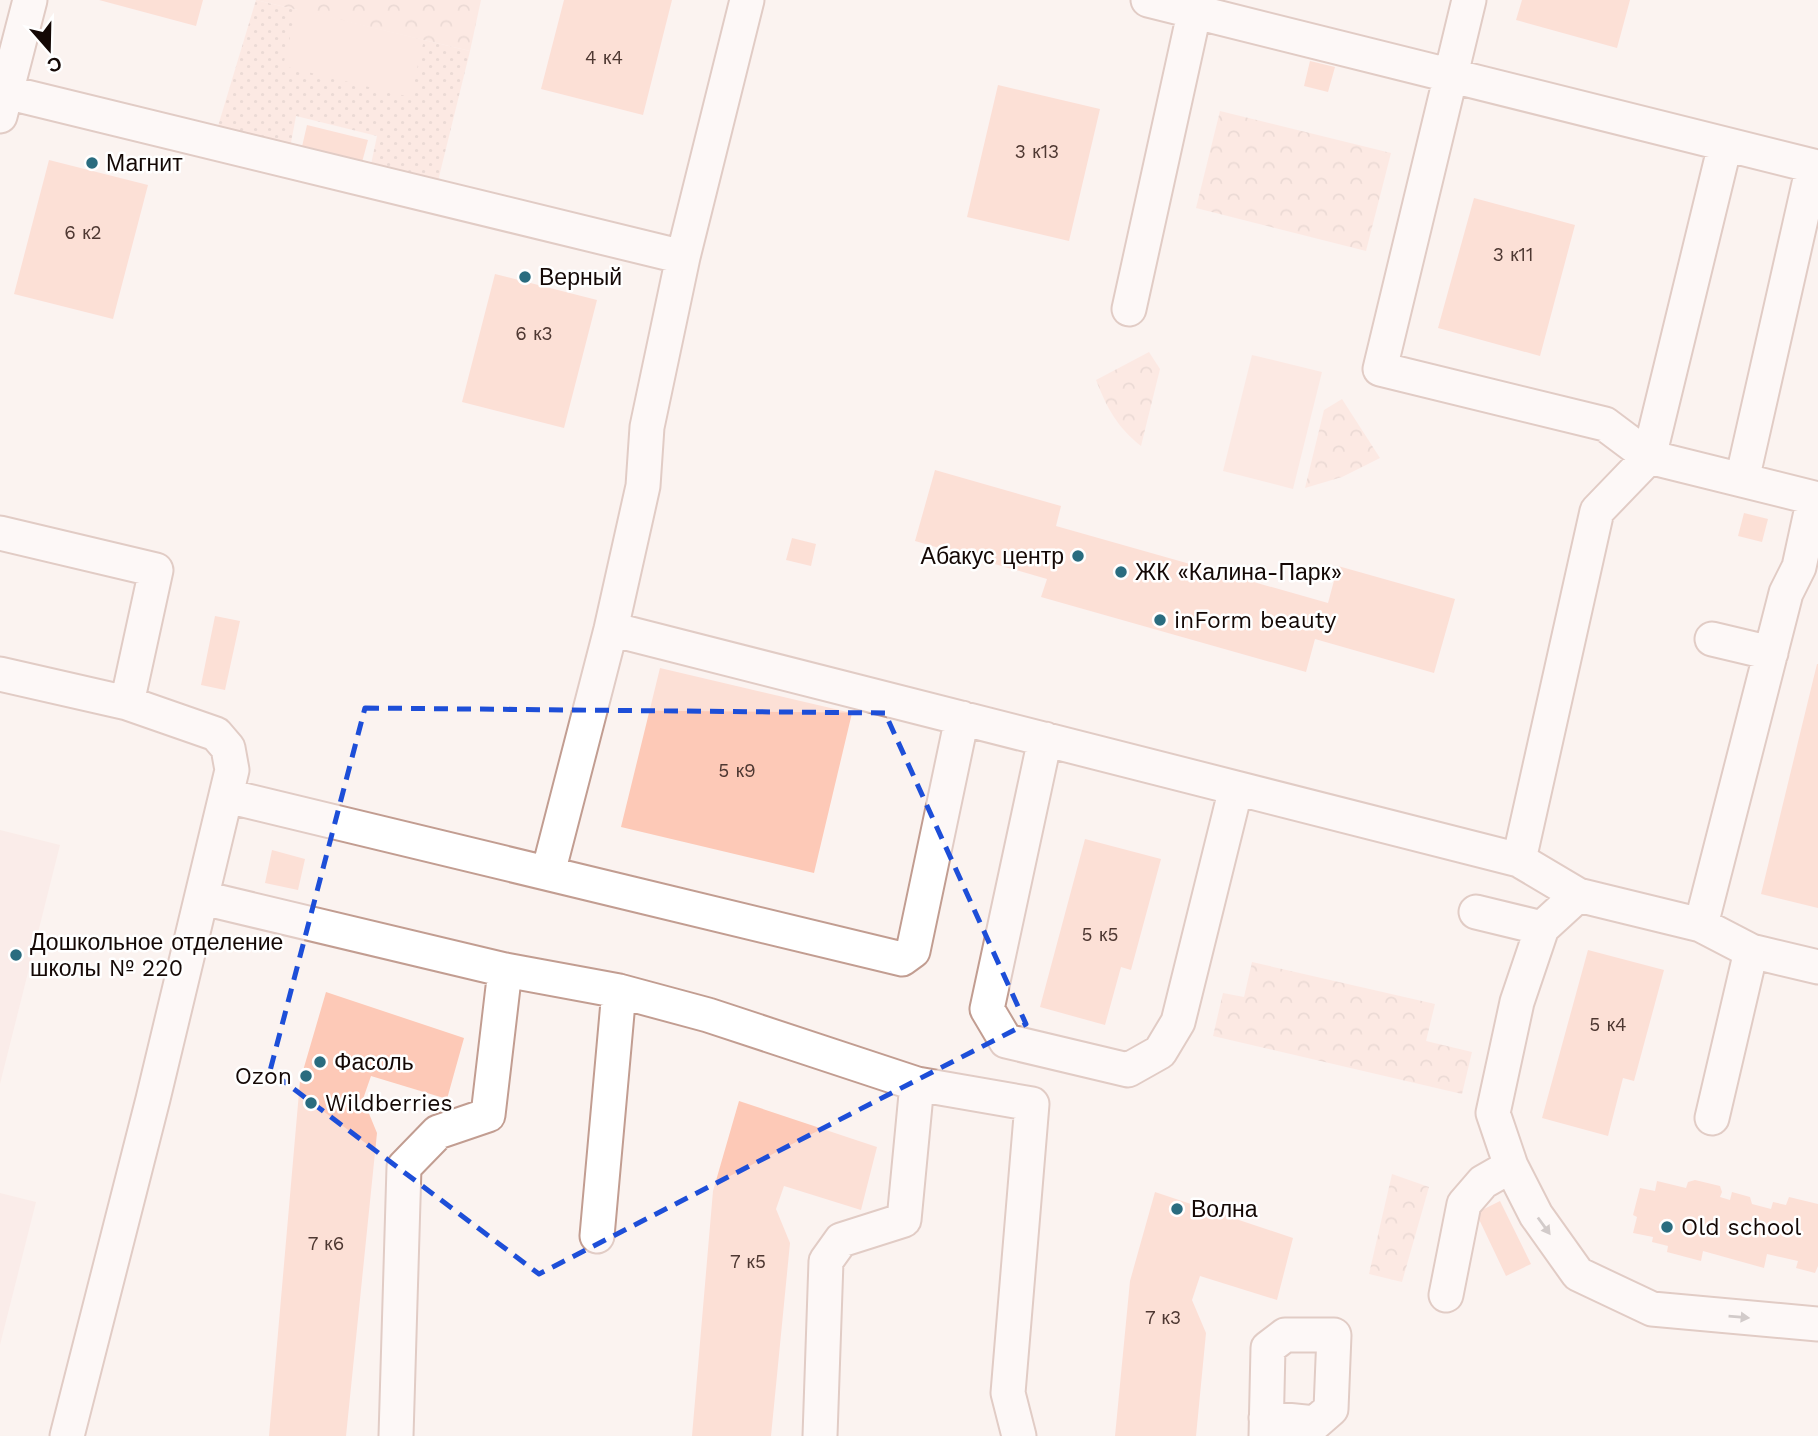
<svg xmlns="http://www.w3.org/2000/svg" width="1818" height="1436" font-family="'Work Sans',sans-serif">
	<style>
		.built { fill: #f9e5df }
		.grass { fill: url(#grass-dots) }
		.park { fill: url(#park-crowns) }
		.pitch { fill: #fdded3 }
		.building { fill: #fdc9b7 }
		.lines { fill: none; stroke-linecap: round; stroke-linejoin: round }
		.minor-casing { stroke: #c29d91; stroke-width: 37 }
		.minor { stroke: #fff; stroke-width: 33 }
		.oneway { fill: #a19c9b }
		.marked { fill: none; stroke: #1d4ed8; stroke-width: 5; stroke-dasharray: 14 9; stroke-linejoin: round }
		.poi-dot { fill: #2a6c7f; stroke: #fff; stroke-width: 2.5 }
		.labels { text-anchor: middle; stroke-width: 5; stroke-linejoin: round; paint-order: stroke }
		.number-label { font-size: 19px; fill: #4e3832 }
		.poi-label { font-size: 23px; fill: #140805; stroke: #fff; text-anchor: start }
	</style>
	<defs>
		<pattern id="grass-dots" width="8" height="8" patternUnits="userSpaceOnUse" patternTransform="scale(1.75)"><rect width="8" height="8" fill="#fdded3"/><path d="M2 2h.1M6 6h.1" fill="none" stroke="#d8bdb4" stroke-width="1.8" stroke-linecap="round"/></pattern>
		<pattern id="park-crowns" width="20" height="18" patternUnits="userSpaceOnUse" patternTransform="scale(1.75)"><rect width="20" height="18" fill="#fdded3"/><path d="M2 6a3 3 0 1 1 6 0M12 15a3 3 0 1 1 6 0" fill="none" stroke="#d8bdb4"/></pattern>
	</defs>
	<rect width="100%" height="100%" fill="#fbf3f0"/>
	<path class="built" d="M 0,830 L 60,845 L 0,1084 Z
		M 0,1193 L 36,1202 L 0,1345 Z"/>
	<path class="grass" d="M 256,0 L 470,51 L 437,185 L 370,169 L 377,136 L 296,116 L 290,148 L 218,126 Z"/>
	<path class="park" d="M 256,0 L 481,0 L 470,51 Z
		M 1220,111 L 1391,153 L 1366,251 L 1196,208 Z
		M 1149,352 L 1160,369 L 1141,446 C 1117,427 1107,408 1096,380 Z
		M 1342,399 L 1380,458 L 1342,477 L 1305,488 L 1324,410 Z
		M 1252,962 L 1435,1004 L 1426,1041 L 1472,1052 L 1462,1094 L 1213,1036 L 1223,993 L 1244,997 Z
		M 1392,1174 L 1429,1187 L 1402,1282 L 1369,1274 Z"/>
	<path class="pitch" d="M 297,9 L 424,40 L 410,97 L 283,66 Z
		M 1252,355 L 1322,372 L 1293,489 L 1223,471 Z"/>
	<path class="building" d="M 99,0 L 203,0 L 196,26 Z
		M 564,0 L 672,0 L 643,115 L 541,89 Z
		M 1522,0 L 1630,0 L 1617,48 L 1516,20 Z
		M 1310,61 L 1335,67 L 1328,92 L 1304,86 Z
		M 998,85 L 1100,109 L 1069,241 L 967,217 Z
		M 307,125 L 368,140 L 361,166 L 301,151 Z
		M 49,160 L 148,185 L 113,319 L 14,294 Z
		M 1474,198 L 1575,225 L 1540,356 L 1438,328 Z
		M 495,274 L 597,300 L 564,428 L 462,402 Z
		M 935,470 L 1061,506 L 1056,526 L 1328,603 L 1338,566 L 1455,599 L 1434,673 L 1315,639 L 1306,672 L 1041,597 L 1047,579 L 915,541 Z
		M 1744,513 L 1768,519 L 1762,542 L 1738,536 Z
		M 792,538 L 816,544 L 811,566 L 786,560 Z
		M 215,616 L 240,621 L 225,690 L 201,685 Z
		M 1817,664 L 1818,664 L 1818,908 L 1761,894 Z
		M 660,668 L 852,713 L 814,873 L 621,827 Z
		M 1085,839 L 1161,859 L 1131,970 L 1121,967 L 1105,1025 L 1040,1007 Z
		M 272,850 L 305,859 L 298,890 L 265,883 Z
		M 1588,950 L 1664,970 L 1634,1081 L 1623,1078 L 1608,1136 L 1542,1118 Z
		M 326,992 L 464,1038 L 447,1099 L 371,1076 L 363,1099 L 377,1133 L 346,1436 L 269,1436 L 300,1081 Z
		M 739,1101 L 877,1147 L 861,1210 L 784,1186 L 776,1209 L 790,1243 L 771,1436 L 692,1436 L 713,1191 Z
		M 1695,1180 L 1720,1186 L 1722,1192 L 1720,1197 L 1730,1200 L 1732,1192 L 1750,1197 L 1752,1204 L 1771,1209 L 1773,1202 L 1786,1205 L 1789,1197 L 1818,1204 L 1818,1266 L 1815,1273 L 1796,1268 L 1798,1261 L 1767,1254 L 1764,1268 L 1703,1251 L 1701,1261 L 1667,1252 L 1668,1246 L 1652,1242 L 1653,1237 L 1633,1233 L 1637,1217 L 1633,1215 L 1640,1188 L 1655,1191 L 1657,1181 L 1686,1188 L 1688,1182 Z
		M 1155,1192 L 1293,1238 L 1277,1300 L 1200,1276 L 1192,1300 L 1206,1333 L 1196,1436 L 1115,1436 L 1130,1281 Z
		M 1500,1201 L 1531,1264 L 1506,1276 L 1476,1213 Z"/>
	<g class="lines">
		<g class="minor-casing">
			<path id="minor" d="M 1148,0 L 1813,166
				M 1469,0 L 1380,369 L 1605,424 L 1649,457 L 1818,499
				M 6,92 L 683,257
				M 0,116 L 30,0
				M 1129,309 L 1197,0
				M 1742,480 L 1813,166 L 1818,167
				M 0,533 L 156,570 L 127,703
				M 611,629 L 1519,860 L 1578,895 L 1701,925 L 1751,951 L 1818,967
				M 1712,639 L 1771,653
				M 0,674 L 127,703 L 216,734 L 228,748 L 232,770 L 153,1099 L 67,1436
				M 1045,739 L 987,1009 L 1006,1041 L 1128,1070 L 1160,1052 L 1178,1022 L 1236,788
				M 227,796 L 902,959 L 913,951 L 962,718
				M 1519,860 L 1597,511 L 1649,457 L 1725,145
				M 548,873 L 611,629 L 643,486 L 647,427 L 683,257 L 747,0
				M 1578,895 L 1542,928 L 1517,1002 L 1493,1113 L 1511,1166 L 1536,1215 L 1578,1274 L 1652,1309 L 1818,1324
				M 203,898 L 505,970 L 619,991 L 708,1015 L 917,1084 L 1032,1104 L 1008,1393 L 1019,1436
				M 1476,912 L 1542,928
				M 1701,925 L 1786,593 L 1799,567 L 1814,498
				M 1712,1118 L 1751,951
				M 597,1236 L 619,991
				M 1446,1295 L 1464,1204 L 1483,1182 L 1511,1166
				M 396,1436 L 404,1167 L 438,1132 L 488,1115 L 505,970
				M 820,1436 L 826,1261 L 841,1240 L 904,1220 L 917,1084
				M 1266,1436 L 1268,1348 L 1285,1335 L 1334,1335 L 1331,1409 L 1315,1423 L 1266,1418"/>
		</g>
		<use href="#minor" class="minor"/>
	</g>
	<defs><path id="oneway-solid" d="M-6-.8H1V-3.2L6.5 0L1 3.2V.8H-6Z" transform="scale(1.75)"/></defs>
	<g class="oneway">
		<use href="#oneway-solid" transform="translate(1544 1226) rotate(54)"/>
		<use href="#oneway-solid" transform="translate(1739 1317) rotate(5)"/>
	</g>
	<path d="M0 0H1818V1436H0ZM 365,708 L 885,713 L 1026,1024 L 539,1274 L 270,1071 Z" fill="#fbf3f0" fill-opacity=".55" fill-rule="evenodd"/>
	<path class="marked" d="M 365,708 L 885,713 L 1026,1024 L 539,1274 L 270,1071 Z"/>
	<g class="poi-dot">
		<circle cx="92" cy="163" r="7"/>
		<circle cx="525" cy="277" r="7"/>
		<circle cx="1078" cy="556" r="7"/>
		<circle cx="1121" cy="572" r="7"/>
		<circle cx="1160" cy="620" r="7"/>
		<circle cx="16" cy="955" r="7"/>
		<circle cx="320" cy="1062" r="7"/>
		<circle cx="306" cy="1076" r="7"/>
		<circle cx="311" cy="1103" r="7"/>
		<circle cx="1177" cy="1209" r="7"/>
		<circle cx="1667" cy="1227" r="7"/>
	</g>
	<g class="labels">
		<g class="number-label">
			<text x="604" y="64">4 к4</text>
			<text x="1037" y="158">3 к13</text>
			<text x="83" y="239">6 к2</text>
			<text x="1513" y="261">3 к11</text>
			<text x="534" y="340">6 к3</text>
			<text x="737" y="777">5 к9</text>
			<text x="1100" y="941">5 к5</text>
			<text x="1608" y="1031">5 к4</text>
			<text x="326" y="1250">7 к6</text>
			<text x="748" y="1268">7 к5</text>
			<text x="1163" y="1324">7 к3</text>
		</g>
		<g class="poi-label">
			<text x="106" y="171">Магнит</text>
			<text x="539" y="285">Верный</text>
			<text x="1064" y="564" text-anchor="end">Абакус центр</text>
			<text x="1135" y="580">ЖК «Калина-Парк»</text>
			<text x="1174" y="628">inForm beauty</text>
			<text x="30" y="950">Дошкольное отделение<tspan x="30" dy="26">школы № 220</tspan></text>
			<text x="334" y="1070">Фасоль</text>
			<text x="292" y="1084" text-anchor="end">Ozon</text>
			<text x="325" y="1111">Wildberries</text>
			<text x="1191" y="1217">Волна</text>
			<text x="1681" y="1235">Old school</text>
		</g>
	</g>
	<g transform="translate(49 49) rotate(160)" stroke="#ffffff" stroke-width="5" paint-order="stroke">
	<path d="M0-5L12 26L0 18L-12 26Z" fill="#140805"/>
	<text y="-10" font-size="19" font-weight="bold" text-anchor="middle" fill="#140805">С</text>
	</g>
</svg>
